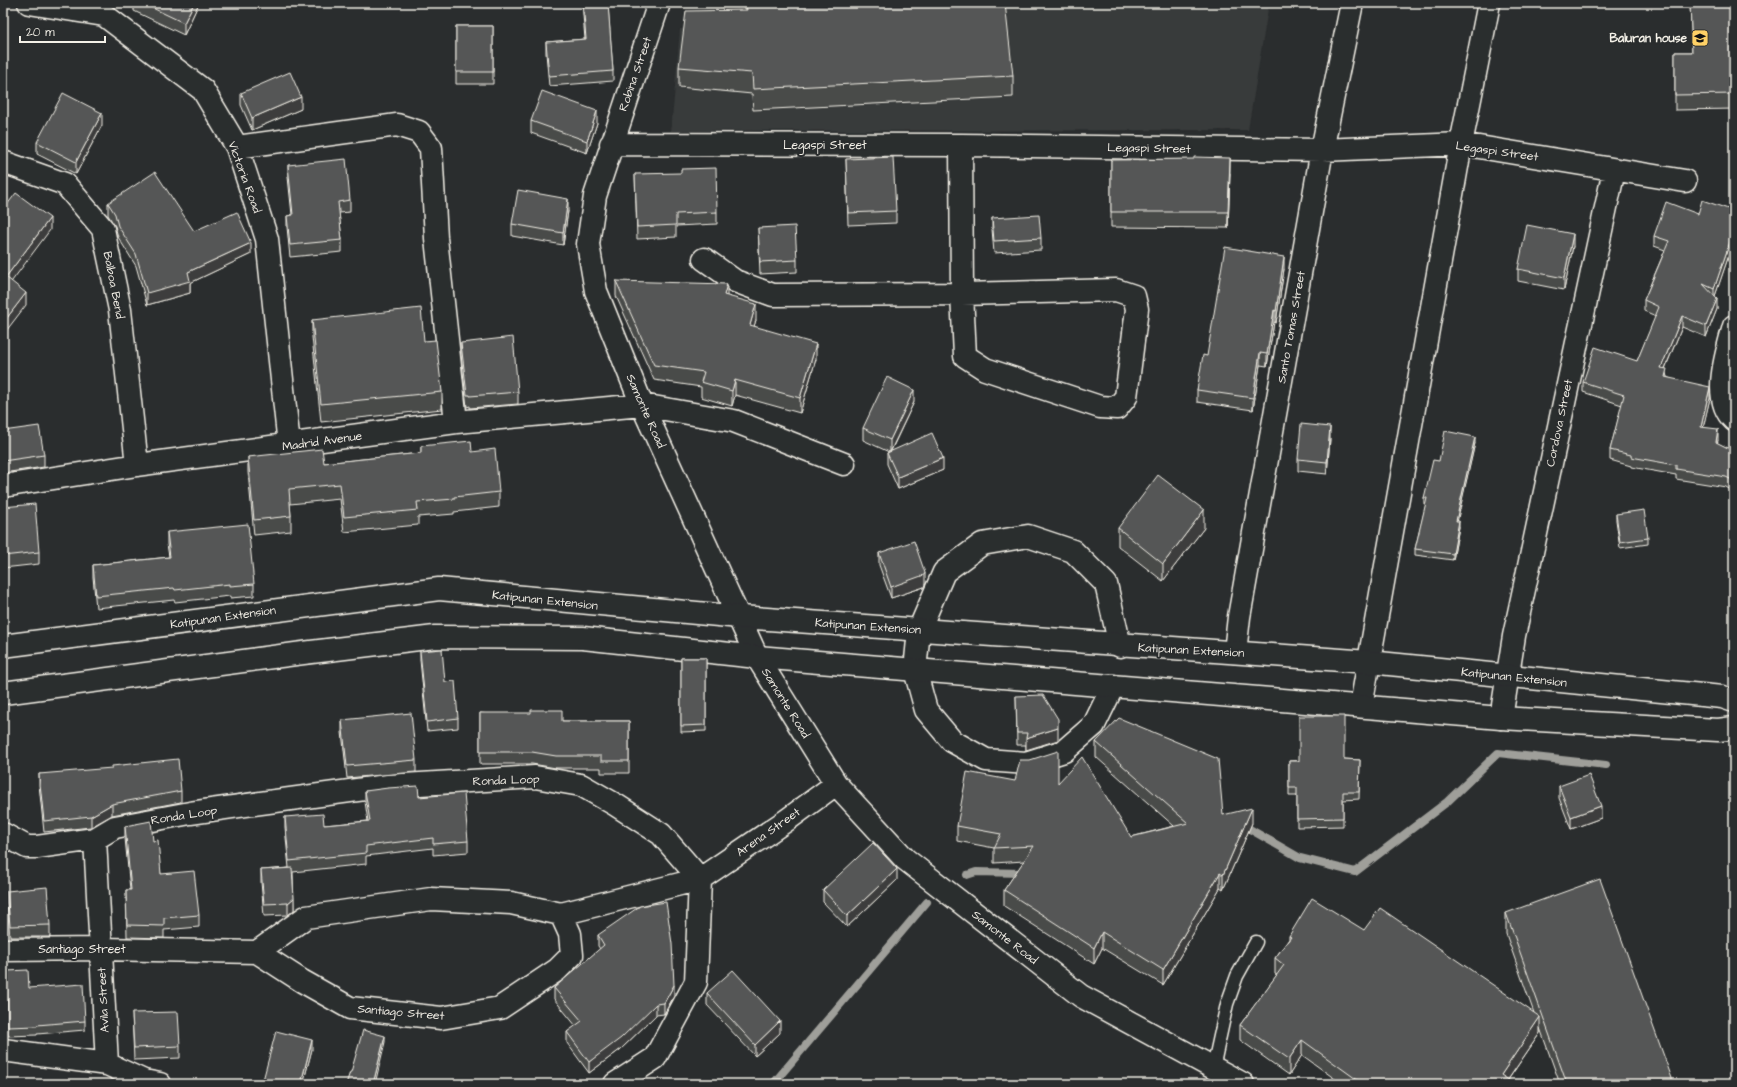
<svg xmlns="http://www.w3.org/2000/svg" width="1737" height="1087" font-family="'Architects Daughter',sans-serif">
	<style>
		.built { fill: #373a3a }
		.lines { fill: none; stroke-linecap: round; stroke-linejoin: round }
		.stream { stroke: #9f9f9a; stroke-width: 8 }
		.service-casing { stroke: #f4f1e8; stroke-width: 15 }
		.minor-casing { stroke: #f4f1e8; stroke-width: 25 }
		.secondary-casing { stroke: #f4f1e8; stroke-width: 25 }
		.service { stroke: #2a2d2e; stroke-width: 12 }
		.minor { stroke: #2a2d2e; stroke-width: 22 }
		.secondary { stroke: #2a2d2e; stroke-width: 22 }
		.wall { fill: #494b4a; stroke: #f4f1e8 }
		.shaded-wall { fill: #3c3d3c; stroke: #f4f1e8 }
		.building { fill: #555756; stroke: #f4f1e8 }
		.labels { text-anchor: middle; stroke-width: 4; stroke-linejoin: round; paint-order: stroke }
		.poi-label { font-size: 12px; font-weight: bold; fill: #f4f1e8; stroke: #2a2d2e; text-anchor: end }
		.street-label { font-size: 12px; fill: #f4f1e8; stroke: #2a2d2e }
	</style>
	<rect width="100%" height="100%" fill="#2a2d2e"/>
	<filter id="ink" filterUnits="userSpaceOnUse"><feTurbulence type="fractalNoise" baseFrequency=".025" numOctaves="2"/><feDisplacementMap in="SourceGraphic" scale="8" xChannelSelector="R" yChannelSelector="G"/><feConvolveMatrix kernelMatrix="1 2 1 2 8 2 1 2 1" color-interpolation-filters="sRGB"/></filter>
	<g filter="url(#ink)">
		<path class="built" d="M 966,3 L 1269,3 L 1248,130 L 671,131 L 680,29 Z"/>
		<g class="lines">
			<path class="stream" d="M 1241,824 L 1300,858 L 1355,872 L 1447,802 L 1498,753 L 1606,765
				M 967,875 L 976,872 L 1024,873
				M 773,1084 L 927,902"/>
			<g class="service-casing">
				<path id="service" d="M 1213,1068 L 1227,1004 L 1237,976 L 1256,942"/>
			</g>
			<g class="minor-casing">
				<path id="minor" d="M 29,3 L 104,15 L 203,90 L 237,147 L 267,239 L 289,445
					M 659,3 L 595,196 L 588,244 L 596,291 L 642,405 L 757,657 L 836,784 L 905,859 L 1081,996 L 1243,1084
					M 611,144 L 961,145 L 1322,150 L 1461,144 L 1685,181
					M 237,147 L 397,125 L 419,132 L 431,148 L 436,238 L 456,422
					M 3,162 L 65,184 L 103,229 L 120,310 L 137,465
					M 704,259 L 735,281 L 773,295 L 962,294 L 1116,290 L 1134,296 L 1137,309 L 1126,397 L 1117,408 L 1100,407 L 985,369 L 965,356 L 962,294 L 961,145
					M 1734,326 C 1727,352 1711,399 1734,420
					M 3,486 L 137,465 L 456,422 L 642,405 L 734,421 L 844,464
					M 1235,652 L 1239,617 L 1322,150 L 1352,3
					M 1113,686 L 1094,725 L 1064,751 L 1026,763 L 986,760 L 952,741 L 926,710 L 915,670 L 919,630 L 944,572 L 982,544 L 1028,536 L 1073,551 L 1106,584 L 1120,646
					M 1361,706 L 1461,144 L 1489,3
					M 1501,718 L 1514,636 L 1614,170
					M 3,834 L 27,847 L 37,847 L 95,839 L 115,827 L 190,813 L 268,802 L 387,786 L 535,777 L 581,785 L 616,805 L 661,834 L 700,879 L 696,982 L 655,1058 L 615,1084
					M 95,839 L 107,1064
					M 3,950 L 101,949 L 257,952 L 302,981 L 350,1008 L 441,1018 L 500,1008 L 557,970 L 572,955 L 570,934 L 561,914
					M 257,952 L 306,917 L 431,899 L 511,903 L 561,914 L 700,879 L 787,820 L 836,784
					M 3,1050 L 107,1064 L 144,1081 L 160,1084"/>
			</g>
			<g class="secondary-casing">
				<path id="secondary" d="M 3,646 L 439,589 L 740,617 L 1369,662 L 1722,697 L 1734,701
					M 3,693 L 303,653 L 435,637 L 583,638 L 757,657 L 1501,718 L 1718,730 L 1734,728"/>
			</g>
			<use href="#service" class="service"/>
			<use href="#minor" class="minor"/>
			<use href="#secondary" class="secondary"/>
		</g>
		<path class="wall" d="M 134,3 L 199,3 L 184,35 L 134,11 Z
			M 582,3 L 635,3 L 635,4 L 608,6 L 613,71 L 613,81 L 549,86 L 546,53 L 546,42 L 585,39 Z
			M 746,3 L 1013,76 L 1013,97 L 753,110 L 752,94 L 679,87 L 679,67 L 746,10 Z
			M 1690,3 L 1734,3 L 1734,109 L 1675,110 L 1675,52 L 1692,52 Z
			M 456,26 L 493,26 L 493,84 L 456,84 Z
			M 241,93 L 301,109 L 252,130 L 241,105 Z
			M 531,121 L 597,123 L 587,153 L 531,133 Z
			M 102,125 L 76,174 L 37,154 L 37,142 Z
			M 846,159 L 896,211 L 896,223 L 848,225 Z
			M 1111,160 L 1230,173 L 1228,228 L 1111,227 Z
			M 288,165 L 350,200 L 350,212 L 339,213 L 342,240 L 342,252 L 290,257 L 287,227 L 287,216 L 292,215 L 288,177 Z
			M 635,174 L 717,212 L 717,224 L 676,226 L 676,237 L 637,239 Z
			M 108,203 L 194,231 L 251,254 L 190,283 L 190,293 L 147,305 L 136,266 L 118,237 L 115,226 L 108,215 Z
			M 568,211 L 563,245 L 512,236 L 512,224 Z
			M 1734,211 L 1734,240 L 1715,296 L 1717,309 L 1706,337 L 1682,327 L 1665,369 L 1667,377 L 1710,398 L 1703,427 L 1718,440 L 1717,443 L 1734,451 L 1734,492 L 1726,487 L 1676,479 L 1676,475 L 1631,467 L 1631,466 L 1610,460 L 1610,450 L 1622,405 L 1583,392 L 1583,382 L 1637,361 L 1656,316 L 1644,311 L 1644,300 L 1665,250 L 1654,246 L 1654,236 L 1698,214 Z
			M 992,218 L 1041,238 L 1041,250 L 994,253 L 992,229 Z
			M 758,228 L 797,260 L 797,272 L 760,274 Z
			M 1573,246 L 1564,290 L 1518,281 L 1518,269 Z
			M 1284,269 L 1276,323 L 1274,322 L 1267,366 L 1260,365 L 1253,410 L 1197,402 L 1197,390 L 1207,356 Z
			M 616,281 L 727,296 L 756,320 L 754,326 L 816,359 L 800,413 L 735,395 L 732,406 L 701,397 L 701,387 L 654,380 L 616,296 Z
			M 312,320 L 424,341 L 442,392 L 442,409 L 321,422 L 312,337 Z
			M 461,343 L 518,392 L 518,404 L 470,408 L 470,406 L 467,407 L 461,355 Z
			M 914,402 L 891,451 L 943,470 L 898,489 L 887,464 L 887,453 L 889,452 L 863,440 L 863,428 Z
			M 3,431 L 44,455 L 44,467 L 3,473 Z
			M 1330,439 L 1327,474 L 1298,471 L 1298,459 Z
			M 1475,443 L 1457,521 L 1459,527 L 1453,560 L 1415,555 L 1415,549 L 1426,504 L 1424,504 L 1424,498 L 1439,461 Z
			M 421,446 L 472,452 L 499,492 L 499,507 L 454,512 L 454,514 L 418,517 L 418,525 L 344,532 L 340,499 L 290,504 L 291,516 L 291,531 L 254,535 L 248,472 L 248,457 L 324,463 L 421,453 Z
			M 3,507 L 39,552 L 39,564 L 3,568 Z
			M 1616,514 L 1648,538 L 1648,544 L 1620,548 L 1616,520 Z
			M 1118,528 L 1204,528 L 1163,581 L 1118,546 Z
			M 167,532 L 254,584 L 254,596 L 230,598 L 230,596 L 175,602 L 174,600 L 96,608 L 93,577 L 93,565 L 169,557 L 167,544 Z
			M 879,553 L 925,584 L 924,587 L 891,598 L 879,565 Z
			M 420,651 L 445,682 L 458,718 L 458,728 L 427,731 L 420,660 Z
			M 681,658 L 706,658 L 706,731 L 681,732 Z
			M 1016,696 L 1058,740 L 1026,750 L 1026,745 L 1017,745 Z
			M 480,713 L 562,721 L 629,721 L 629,773 L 601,773 L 601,768 L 556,768 L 532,764 L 480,764 Z
			M 342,720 L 416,760 L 416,772 L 347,778 L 342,732 Z
			M 1096,742 L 1223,815 L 1252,823 L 1223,890 L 1220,888 L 1163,985 L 1102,948 L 1094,964 L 1004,906 L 1004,890 L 1024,861 L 994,863 L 994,848 L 957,841 L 957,826 L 1015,781 L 1058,783 L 1131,837 L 1174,826 L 1096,757 Z
			M 1344,759 L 1360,760 L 1359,799 L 1343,800 L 1343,826 L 1297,827 L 1297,796 L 1289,796 L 1289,761 Z
			M 39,774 L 181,791 L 181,802 L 112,815 L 91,827 L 44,832 L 39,785 Z
			M 1559,786 L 1601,818 L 1571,829 L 1559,798 Z
			M 365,791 L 419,797 L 468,841 L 468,852 L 433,855 L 433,848 L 366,856 L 366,864 L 293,872 L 294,910 L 288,915 L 264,916 L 261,882 L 261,870 L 289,868 L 285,827 L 285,817 L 324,825 L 368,821 L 365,802 Z
			M 125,826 L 153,841 L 161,874 L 199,915 L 199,927 L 164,930 L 164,938 L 127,937 L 126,890 L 130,890 L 125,838 Z
			M 897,880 L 847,927 L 823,902 L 823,890 Z
			M 7,891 L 50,925 L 50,937 L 10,937 L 7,903 Z
			M 1506,913 L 1674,1084 L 1560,1084 L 1540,1028 L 1540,1033 L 1508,1080 L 1515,1084 L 1342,1084 L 1302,1055 L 1289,1075 L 1240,1040 L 1240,1025 L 1277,975 L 1275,974 L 1275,958 L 1289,939 L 1289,936 L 1364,930 L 1534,1013 L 1506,934 Z
			M 598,935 L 674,996 L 664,1014 L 656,1015 L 621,1049 L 589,1073 L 567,1043 L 567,1032 L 576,1026 L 554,999 L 554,988 L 600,949 L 598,946 Z
			M 7,971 L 29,988 L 85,1021 L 85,1030 L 37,1034 L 37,1035 L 8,1036 Z
			M 707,993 L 780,1033 L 755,1056 L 707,1005 Z
			M 132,1013 L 180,1046 L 180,1058 L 134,1060 Z
			M 312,1049 L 303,1084 L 262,1084 Z"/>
		<path class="shaded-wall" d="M 194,3 L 199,3 L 184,35 L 184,23 Z
			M 301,97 L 301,109 L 252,130 L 252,118 Z
			M 597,111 L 597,123 L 587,153 L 587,141 Z
			M 102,113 L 102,125 L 76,174 L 76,162 Z
			M 1230,158 L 1230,173 L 1228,228 L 1228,212 Z
			M 568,199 L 568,211 L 563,245 L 563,233 Z
			M 50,218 L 50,230 L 6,289 L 6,277 Z
			M 1734,230 L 1734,240 L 1714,299 L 1714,289 Z
			M 1573,234 L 1573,246 L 1564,290 L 1564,278 Z
			M 251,243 L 251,254 L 190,283 L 190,293 L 147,305 L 147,293 L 188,272 Z
			M 1284,257 L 1284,269 L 1276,323 L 1276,311 Z
			M 727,284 L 727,299 L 724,295 Z
			M 26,293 L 26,305 L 3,335 L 3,323 Z
			M 1717,299 L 1717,309 L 1706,337 L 1706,326 Z
			M 756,304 L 756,320 L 750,340 L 750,325 Z
			M 1274,310 L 1274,322 L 1267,366 L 1267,354 Z
			M 1682,316 L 1682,327 L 1661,378 L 1661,368 Z
			M 816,344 L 816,359 L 800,413 L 800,398 Z
			M 1260,353 L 1260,365 L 1253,410 L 1253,398 Z
			M 735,380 L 735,395 L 732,406 L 732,391 Z
			M 1710,387 L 1710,398 L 1701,437 L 1701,427 Z
			M 914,390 L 914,402 L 890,452 L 890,440 Z
			M 1330,427 L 1330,439 L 1327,474 L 1327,462 Z
			M 1718,429 L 1718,440 L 1716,452 L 1716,442 Z
			M 1475,437 L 1475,443 L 1456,527 L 1456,521 Z
			M 943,458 L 943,470 L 898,489 L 898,477 Z
			M 1204,510 L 1204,528 L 1163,581 L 1163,564 Z
			M 1459,521 L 1459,527 L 1453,560 L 1453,554 Z
			M 925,573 L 925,584 L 924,587 L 891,598 L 891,587 Z
			M 1058,728 L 1058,740 L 1026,750 L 1026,738 Z
			M 112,804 L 112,815 L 91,827 L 91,816 Z
			M 1601,806 L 1601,818 L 1571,829 L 1571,817 Z
			M 1252,808 L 1252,823 L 1223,890 L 1223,875 Z
			M 897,869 L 897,880 L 847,927 L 847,916 Z
			M 1220,873 L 1220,888 L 1163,985 L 1163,970 Z
			M 294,898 L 294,910 L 288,915 L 288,903 Z
			M 1102,932 L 1102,948 L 1094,964 L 1094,948 Z
			M 674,985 L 674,996 L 664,1014 L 664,1003 Z
			M 656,1004 L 656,1015 L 621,1049 L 589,1073 L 589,1062 Z
			M 1540,1017 L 1540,1033 L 1505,1084 L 1501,1075 Z
			M 780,1021 L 780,1033 L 755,1056 L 755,1045 Z
			M 385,1036 L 385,1042 L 375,1084 L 373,1084 Z
			M 312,1040 L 312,1049 L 303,1084 L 301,1084 Z
			M 1302,1040 L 1302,1055 L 1289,1075 L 1289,1059 Z"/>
		<path class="building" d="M 142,3 L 194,3 L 184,23 Z
			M 583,3 L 608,3 L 613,71 L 549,76 L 546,42 L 586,39 Z
			M 746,3 L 1005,3 L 1013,76 L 753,89 L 752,73 L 679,67 L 686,11 L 747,10 Z
			M 1690,3 L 1734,3 L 1734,94 L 1675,95 L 1675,52 L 1692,52 Z
			M 456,26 L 493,26 L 493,72 L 456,72 Z
			M 290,72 L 301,97 L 252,118 L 241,93 Z
			M 542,91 L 597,111 L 587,141 L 531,121 Z
			M 63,93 L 102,113 L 76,162 L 37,142 Z
			M 893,157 L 896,211 L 848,213 L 846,159 Z
			M 1194,157 L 1230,158 L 1228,212 L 1111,212 L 1111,160 L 1194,159 Z
			M 346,159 L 350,200 L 338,202 L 342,240 L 290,245 L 287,216 L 293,215 L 288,165 Z
			M 716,168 L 717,212 L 676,214 L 676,225 L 637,227 L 635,174 L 681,173 L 681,169 Z
			M 155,172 L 194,231 L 237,212 L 251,243 L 188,272 L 190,281 L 147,293 L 136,254 L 118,226 L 115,214 L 108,203 Z
			M 518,190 L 568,199 L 563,233 L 512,224 Z
			M 16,193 L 50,218 L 6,277 L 26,293 L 3,323 L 3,210 Z
			M 1702,200 L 1734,211 L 1734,230 L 1714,289 L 1703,284 L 1717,299 L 1706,326 L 1682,316 L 1661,368 L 1667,369 L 1665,377 L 1710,387 L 1701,427 L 1718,429 L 1716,442 L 1734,451 L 1734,481 L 1726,477 L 1676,469 L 1676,465 L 1631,457 L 1631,455 L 1610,450 L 1624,395 L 1583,382 L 1595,347 L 1637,361 L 1659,307 L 1644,300 L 1669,241 L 1654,236 L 1666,202 L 1698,214 Z
			M 1039,215 L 1041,238 L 994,241 L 992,218 Z
			M 1527,225 L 1573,234 L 1564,278 L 1518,269 Z
			M 795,226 L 797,260 L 760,262 L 758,228 Z
			M 1225,247 L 1284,257 L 1276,311 L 1274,310 L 1267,354 L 1260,353 L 1253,398 L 1197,390 L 1203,355 L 1207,356 Z
			M 616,281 L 727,284 L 724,295 L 756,304 L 750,325 L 816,344 L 800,398 L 735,380 L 732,391 L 701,382 L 704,372 L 654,365 Z
			M 421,308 L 424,341 L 436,340 L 442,392 L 321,404 L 312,320 Z
			M 513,337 L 518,392 L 470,396 L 470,395 L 467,395 L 461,343 Z
			M 887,377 L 914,390 L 890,440 L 863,428 Z
			M 1301,424 L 1330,427 L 1327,462 L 1298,459 Z
			M 39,426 L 44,455 L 3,461 L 3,431 Z
			M 1445,431 L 1475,437 L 1456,521 L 1459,521 L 1453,554 L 1415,549 L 1427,498 L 1424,498 L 1433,460 L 1439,461 Z
			M 932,433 L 943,458 L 898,477 L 887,453 Z
			M 471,441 L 472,452 L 495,449 L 499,492 L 454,497 L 454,499 L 417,502 L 418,510 L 344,517 L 340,484 L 289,489 L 291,516 L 254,520 L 248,457 L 322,449 L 324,463 L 421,453 L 421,446 Z
			M 1158,475 L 1204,510 L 1163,564 L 1118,528 Z
			M 35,504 L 39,552 L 3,556 L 3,507 Z
			M 1644,510 L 1648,538 L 1620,542 L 1616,514 Z
			M 248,524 L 254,584 L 230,586 L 230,584 L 175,590 L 174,588 L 96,596 L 93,565 L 170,557 L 167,532 Z
			M 914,541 L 925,573 L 924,575 L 891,587 L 879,553 Z
			M 442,649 L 445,682 L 455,681 L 458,718 L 427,722 L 420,651 Z
			M 681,658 L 706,658 L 706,725 L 681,726 Z
			M 1043,695 L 1058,719 L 1058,728 L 1026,738 L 1027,733 L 1017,733 L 1016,696 Z
			M 531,710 L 562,710 L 562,721 L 629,721 L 629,761 L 601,761 L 601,756 L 556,756 L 532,752 L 480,752 L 480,713 L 531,713 Z
			M 411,713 L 416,760 L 347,766 L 342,720 Z
			M 1299,716 L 1344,716 L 1344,759 L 1360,760 L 1359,792 L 1343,792 L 1343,818 L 1297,819 L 1297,788 L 1289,788 L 1289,761 L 1299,761 Z
			M 1119,718 L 1218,759 L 1223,815 L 1252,808 L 1223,875 L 1220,873 L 1163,970 L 1102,932 L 1094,948 L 1004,890 L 1034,846 L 994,848 L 1001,834 L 957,826 L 967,772 L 1015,781 L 1020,760 L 1030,760 L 1058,751 L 1058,783 L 1082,757 L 1131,837 L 1188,823 L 1096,742 Z
			M 178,759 L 181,791 L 112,804 L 91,816 L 44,821 L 39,774 L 112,768 L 112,766 Z
			M 1589,775 L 1601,806 L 1571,817 L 1559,786 Z
			M 418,786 L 419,797 L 464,793 L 468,841 L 433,844 L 433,838 L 366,846 L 366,853 L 289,861 L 285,817 L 323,814 L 324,825 L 370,821 L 365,791 L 388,788 Z
			M 151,821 L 153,841 L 158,840 L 161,874 L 194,871 L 199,915 L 164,918 L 164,926 L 127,925 L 126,890 L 131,890 L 125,826 Z
			M 873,843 L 897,869 L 847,916 L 823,890 Z
			M 292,868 L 294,898 L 288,903 L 264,904 L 261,870 Z
			M 1600,879 L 1674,1084 L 1567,1084 L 1506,913 Z
			M 47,887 L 50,925 L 10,926 L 7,891 Z
			M 1312,898 L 1364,930 L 1380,908 L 1540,1017 L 1501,1075 L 1515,1084 L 1363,1084 L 1302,1040 L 1289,1059 L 1240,1025 L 1284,965 L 1275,958 L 1291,937 L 1289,936 Z
			M 666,902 L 672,944 L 674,985 L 664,1003 L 656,1004 L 621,1038 L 589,1062 L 567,1032 L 582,1021 L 554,988 L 604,945 L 598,935 L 640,906 Z
			M 28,970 L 29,988 L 83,984 L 85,1021 L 37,1025 L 37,1026 L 8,1027 L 7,971 Z
			M 733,970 L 780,1021 L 755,1045 L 707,993 Z
			M 178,1012 L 180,1046 L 134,1048 L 132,1013 Z
			M 363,1030 L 385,1036 L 373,1084 L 346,1084 L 350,1072 L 351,1072 Z
			M 276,1031 L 312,1040 L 301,1083 L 287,1080 L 286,1084 L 262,1084 Z"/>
	</g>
	<defs>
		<g id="school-square" transform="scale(0.9)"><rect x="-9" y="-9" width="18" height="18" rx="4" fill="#ffd166" stroke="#2a2d2e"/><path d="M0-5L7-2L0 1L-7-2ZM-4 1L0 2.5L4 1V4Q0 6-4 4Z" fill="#111"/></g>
	</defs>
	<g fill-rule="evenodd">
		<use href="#school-square" x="1700" y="38"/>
	</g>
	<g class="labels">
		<g class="poi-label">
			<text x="1687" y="42">Baluran house</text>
		</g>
		<g class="street-label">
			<text transform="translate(635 74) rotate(-71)" y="4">Robina Street</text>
			<text x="825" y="149">Legaspi Street</text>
			<text transform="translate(1149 148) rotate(1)" y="4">Legaspi Street</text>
			<text transform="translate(1497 151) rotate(8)" y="4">Legaspi Street</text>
			<text transform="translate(245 177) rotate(70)" y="4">Victoria Road</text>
			<text transform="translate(114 285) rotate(79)" y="4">Balboa Bend</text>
			<text transform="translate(1291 327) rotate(-80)" y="4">Santo Tomas Street</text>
			<text transform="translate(646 411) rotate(66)" y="4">Samonte Road</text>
			<text transform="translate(1559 423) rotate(-78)" y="4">Cordova Street</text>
			<text transform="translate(322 441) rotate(-8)" y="4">Madrid Avenue</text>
			<text transform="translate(545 600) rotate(6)" y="4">Katipunan Extension</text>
			<text transform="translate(223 617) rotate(-8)" y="4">Katipunan Extension</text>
			<text transform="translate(868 626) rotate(4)" y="4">Katipunan Extension</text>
			<text transform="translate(1191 650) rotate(3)" y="4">Katipunan Extension</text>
			<text transform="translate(1514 677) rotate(6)" y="4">Katipunan Extension</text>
			<text transform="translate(786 703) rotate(58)" y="4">Samonte Road</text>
			<text transform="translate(506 780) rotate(-2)" y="4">Ronda Loop</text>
			<text transform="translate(184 815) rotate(-9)" y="4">Ronda Loop</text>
			<text transform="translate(768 832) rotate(-35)" y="4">Arena Street</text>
			<text transform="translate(1005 937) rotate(38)" y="4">Samonte Road</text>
			<text x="82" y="953">Santiago Street</text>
			<text transform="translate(103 1000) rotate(-93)" y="4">Avila Street</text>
			<text transform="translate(401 1012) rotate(5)" y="4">Santiago Street</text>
		</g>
	</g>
	<rect width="1737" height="1087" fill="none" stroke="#2a2d2e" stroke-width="16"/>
	<rect x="8" y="8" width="1721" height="1071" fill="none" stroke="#f4f1e8" stroke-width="1.5" filter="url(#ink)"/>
	<path d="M20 36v6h85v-6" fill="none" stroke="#f4f1e8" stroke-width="2"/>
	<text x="26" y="36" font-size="12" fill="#f4f1e8" stroke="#2a2d2e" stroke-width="3" paint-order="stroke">20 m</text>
</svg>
